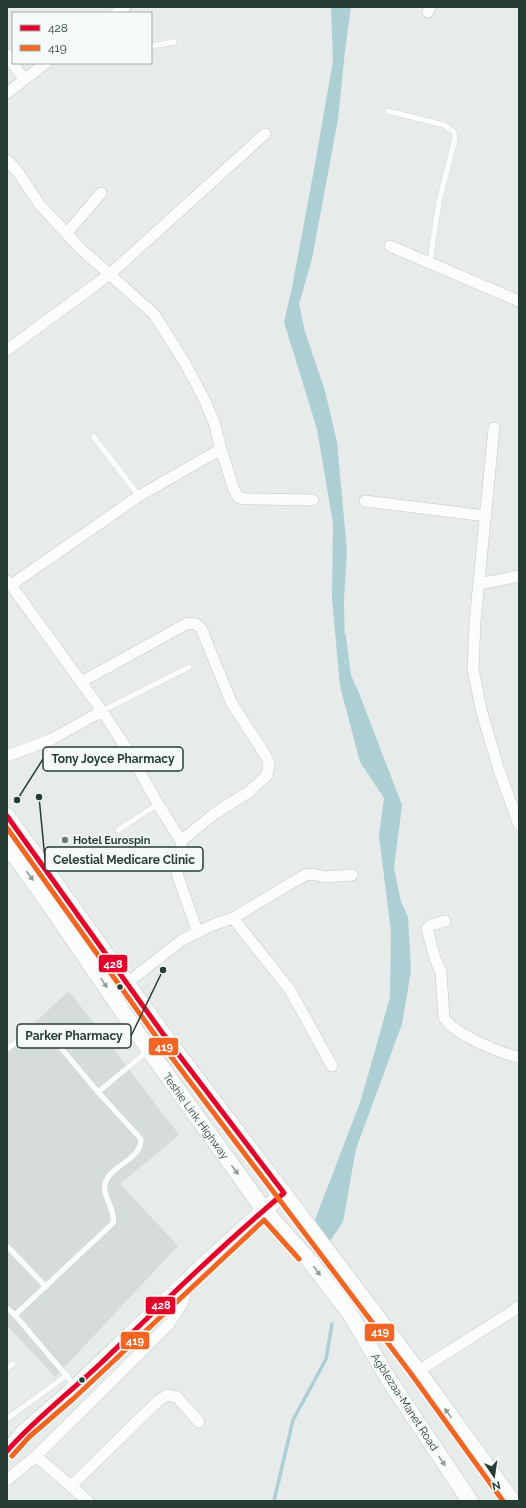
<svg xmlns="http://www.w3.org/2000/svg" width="526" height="1508" font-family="Raleway,sans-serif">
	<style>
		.built { fill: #d5dcd9 }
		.water { fill: #accfd4 }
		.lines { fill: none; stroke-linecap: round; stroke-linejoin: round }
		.stream { stroke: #accfd4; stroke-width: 3.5 }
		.lane-casing { stroke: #c4c8c6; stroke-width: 6 }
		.street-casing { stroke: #c4c8c6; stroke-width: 12 }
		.secondary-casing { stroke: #c2c8c6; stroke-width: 17 }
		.lane { stroke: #fbfcfc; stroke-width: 5.5 }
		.street { stroke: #fbfcfc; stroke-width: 11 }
		.secondary { stroke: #fbfcfc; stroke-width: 16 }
		.bus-1-casing { stroke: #f5f9f7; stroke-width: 8 }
		.bus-2-casing { stroke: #f5f9f7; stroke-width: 8 }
		.bus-1 { stroke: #e4002b; stroke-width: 5 }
		.bus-2 { stroke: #f26522; stroke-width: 5 }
		.oneway { fill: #909c99 }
		.poi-dot { fill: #6a7a75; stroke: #f5f9f7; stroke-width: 1.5 }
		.bus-dot { fill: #263d36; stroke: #f5f9f7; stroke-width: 1.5 }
		.labels { text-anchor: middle; stroke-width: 3; stroke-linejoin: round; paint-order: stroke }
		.poi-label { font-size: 11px; font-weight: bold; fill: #263d36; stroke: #f5f9f7; text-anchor: start }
		.street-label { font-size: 11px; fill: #263d36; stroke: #f5f9f7 }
		.leader { fill: none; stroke: #263d36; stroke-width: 1.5 }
		.callout-dot { fill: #263d36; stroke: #f5f9f7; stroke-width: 1.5 }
		.callout { fill: #f5f9f7; stroke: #263d36; stroke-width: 1.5 }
		.callout-label { font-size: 12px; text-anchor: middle; font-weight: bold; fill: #263d36 }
		.line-badge { stroke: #f5f9f7; stroke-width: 1.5 }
		.badge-label { font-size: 11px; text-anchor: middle; font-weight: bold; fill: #fff }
	</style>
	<rect width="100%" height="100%" fill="#e7ebe9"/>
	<path class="built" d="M 69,991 L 179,1135 L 120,1184 L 178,1246 L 55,1377 L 7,1325 L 7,1048 Z"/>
	<path class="water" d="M 331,7 L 351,7 L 345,51 L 338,119 L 312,259 L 299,304 L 305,332 L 325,391 L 337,442 L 347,551 L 344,599 L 345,662 L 359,693 L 402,805 L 394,868 L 401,902 L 408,917 L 411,971 L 402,1024 L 356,1149 L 343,1222 L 330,1241 L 315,1220 L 361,1100 L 390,997 L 391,932 L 379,836 L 384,798 L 360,762 L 340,686 L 332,599 L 333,523 L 317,429 L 284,322 L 292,288 L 315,164 L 333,61 Z"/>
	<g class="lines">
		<path class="stream" d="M 344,635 L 349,674
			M 274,1501 L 293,1420 L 326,1359 L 332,1324"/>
		<g class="lane-casing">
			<path id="lane" d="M 151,46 L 174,42
				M 388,111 L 444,125 L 454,132 L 455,139 L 439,201 L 430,262
				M 94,437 L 139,496
				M 102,711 L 189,667
				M 118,830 L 158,804
				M 45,868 L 76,850
				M 7,1049 L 30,1032 L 45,1029 L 98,1092 L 141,1139 C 141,1160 113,1164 106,1181 C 100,1194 116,1209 113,1223 L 15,1315
				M 98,1092 L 149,1050 L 165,1038
				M 8,1247 L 46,1287
				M 7,1308 L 15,1315 L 75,1386
				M 7,1368 L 13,1364
				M 7,1419 L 67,1375"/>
		</g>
		<g class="street-casing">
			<path id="street" d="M 428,12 L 430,7
				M 116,13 L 125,7
				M 7,55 L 24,79
				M 7,93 L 46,63
				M 7,160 L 18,172 L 40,205 L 81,249 L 154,314 L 185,363 L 204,399 L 214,422 L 221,449 L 139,496 L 11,585 L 7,581
				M 67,233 L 101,193
				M 390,246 L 519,301
				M 7,350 L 110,274 L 265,134
				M 494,428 L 475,622 L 473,669 L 482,713 L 499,770 L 519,825
				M 221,449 L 234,490 L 239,498 L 249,499 L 313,500
				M 365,501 L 486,516
				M 479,584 L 519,576
				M 11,585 L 102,711 L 129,752 L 158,804 L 181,841 L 183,857 L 177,874 L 198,933
				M 81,682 L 188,623 L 196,624 L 201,628 L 231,702 L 266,756 L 269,763 L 267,775 L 250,791 L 214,814 L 181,841
				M 7,756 L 52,739 L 102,711
				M 233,918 L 290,990 L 332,1066
				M 445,921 L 431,925 L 427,929 L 435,958 L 441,972 L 444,1017 C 451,1033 502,1054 519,1057
				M 127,983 L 182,940 L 213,925 L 233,918 L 305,875 L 313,874 L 325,877 L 352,875
				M 135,1330 L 139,1346 L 139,1355
				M 418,1371 L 519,1307
				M 36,1456 L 88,1501
				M 7,1480 L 36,1456 L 169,1324 L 183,1302 L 189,1279
				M 71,1486 L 158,1401 L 167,1395 L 177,1397 L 199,1422"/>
		</g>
		<g class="secondary-casing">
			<path id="secondary" d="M 7,816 L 166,1038 L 418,1371 L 512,1501
				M 7,845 L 45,898 L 149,1050 L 264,1210 L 309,1260 L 349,1312 L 389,1380 L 470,1501
				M 7,1451 L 24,1432 L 68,1394 L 196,1272 L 264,1210 L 284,1193"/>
		</g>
		<use href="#lane" class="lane"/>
		<use href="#street" class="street"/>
		<use href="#secondary" class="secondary"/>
		<g class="bus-1-casing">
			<path id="bus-1" d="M 7,816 L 166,1038 L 284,1193 C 220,1247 160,1306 100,1364 C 69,1393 35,1419 7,1451"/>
		</g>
		<g class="bus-2-casing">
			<path id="bus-2" d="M 7,828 L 160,1042 L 412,1375 L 503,1501
				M 12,1456 L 29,1437 L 73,1399 L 264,1220 L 299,1259"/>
		</g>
		<use href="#bus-1" class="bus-1"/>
		<use href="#bus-2" class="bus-2"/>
	</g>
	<defs><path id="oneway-solid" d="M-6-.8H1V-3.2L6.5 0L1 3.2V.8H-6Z"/></defs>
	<g class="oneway">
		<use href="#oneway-solid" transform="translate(30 876) rotate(54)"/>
		<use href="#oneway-solid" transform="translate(104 983) rotate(56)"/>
		<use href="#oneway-solid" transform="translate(235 1170) rotate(54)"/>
		<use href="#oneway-solid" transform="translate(317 1271) rotate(54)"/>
		<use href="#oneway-solid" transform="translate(448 1413) rotate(-126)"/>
		<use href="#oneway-solid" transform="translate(442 1461) rotate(56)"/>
	</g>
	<circle class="poi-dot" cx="65" cy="840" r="4"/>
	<g class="bus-dot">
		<circle cx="120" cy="987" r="3.5"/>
		<circle cx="82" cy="1380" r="3.5"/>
	</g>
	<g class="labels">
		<g class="poi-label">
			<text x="73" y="844">Hotel Eurospin</text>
		</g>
		<g class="street-label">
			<text transform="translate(196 1116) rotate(54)" y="4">Teshie Link Highway</text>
			<text transform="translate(405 1402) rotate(57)" y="4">Agblezaa-Manet Road</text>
		</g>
	</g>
	<path class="leader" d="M17 800L43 759M39 797L45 859M163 970L131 1036"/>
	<g class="callout-dot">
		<circle cx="17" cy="800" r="4"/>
		<circle cx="39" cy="797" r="4"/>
		<circle cx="163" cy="970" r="4"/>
	</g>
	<g class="callout">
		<rect x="43" y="747" width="140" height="24" rx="4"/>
		<rect x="45" y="847" width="158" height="24" rx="4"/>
		<rect x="17" y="1024" width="114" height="24" rx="4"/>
	</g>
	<g class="callout-label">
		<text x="113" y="763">Tony Joyce Pharmacy</text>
		<text x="124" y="864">Celestial Medicare Clinic</text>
		<text x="74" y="1040">Parker Pharmacy</text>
	</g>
	<g class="line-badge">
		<rect x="98" y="954" width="30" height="19" rx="4" fill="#e4002b"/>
		<rect x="148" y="1037" width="31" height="19" rx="4" fill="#f26522"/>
		<rect x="145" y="1296" width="31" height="19" rx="4" fill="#e4002b"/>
		<rect x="364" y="1323" width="31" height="19" rx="4" fill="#f26522"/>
		<rect x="120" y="1331" width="30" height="19" rx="4" fill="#f26522"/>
	</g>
	<g class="badge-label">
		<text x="113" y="968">428</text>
		<text x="164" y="1051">419</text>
		<text x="161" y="1309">428</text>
		<text x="380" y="1336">419</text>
		<text x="135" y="1345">419</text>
	</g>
	<rect width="526" height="1508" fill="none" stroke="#263d36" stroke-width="16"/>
	<rect x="12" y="12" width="140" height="52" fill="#f5f9f7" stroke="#a2aeaa"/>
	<rect x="20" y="25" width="20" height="6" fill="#e4002b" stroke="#a2aeaa"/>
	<text x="48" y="32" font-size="12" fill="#263d36">428</text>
	<rect x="20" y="45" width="20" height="6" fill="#f26522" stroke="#a2aeaa"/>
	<text x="48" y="52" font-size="12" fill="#263d36">419</text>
	<g transform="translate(494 1476) rotate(167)" stroke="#f5f9f7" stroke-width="3" paint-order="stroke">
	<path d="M0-3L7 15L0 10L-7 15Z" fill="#263d36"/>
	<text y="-6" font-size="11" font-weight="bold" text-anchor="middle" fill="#263d36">N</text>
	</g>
</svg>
